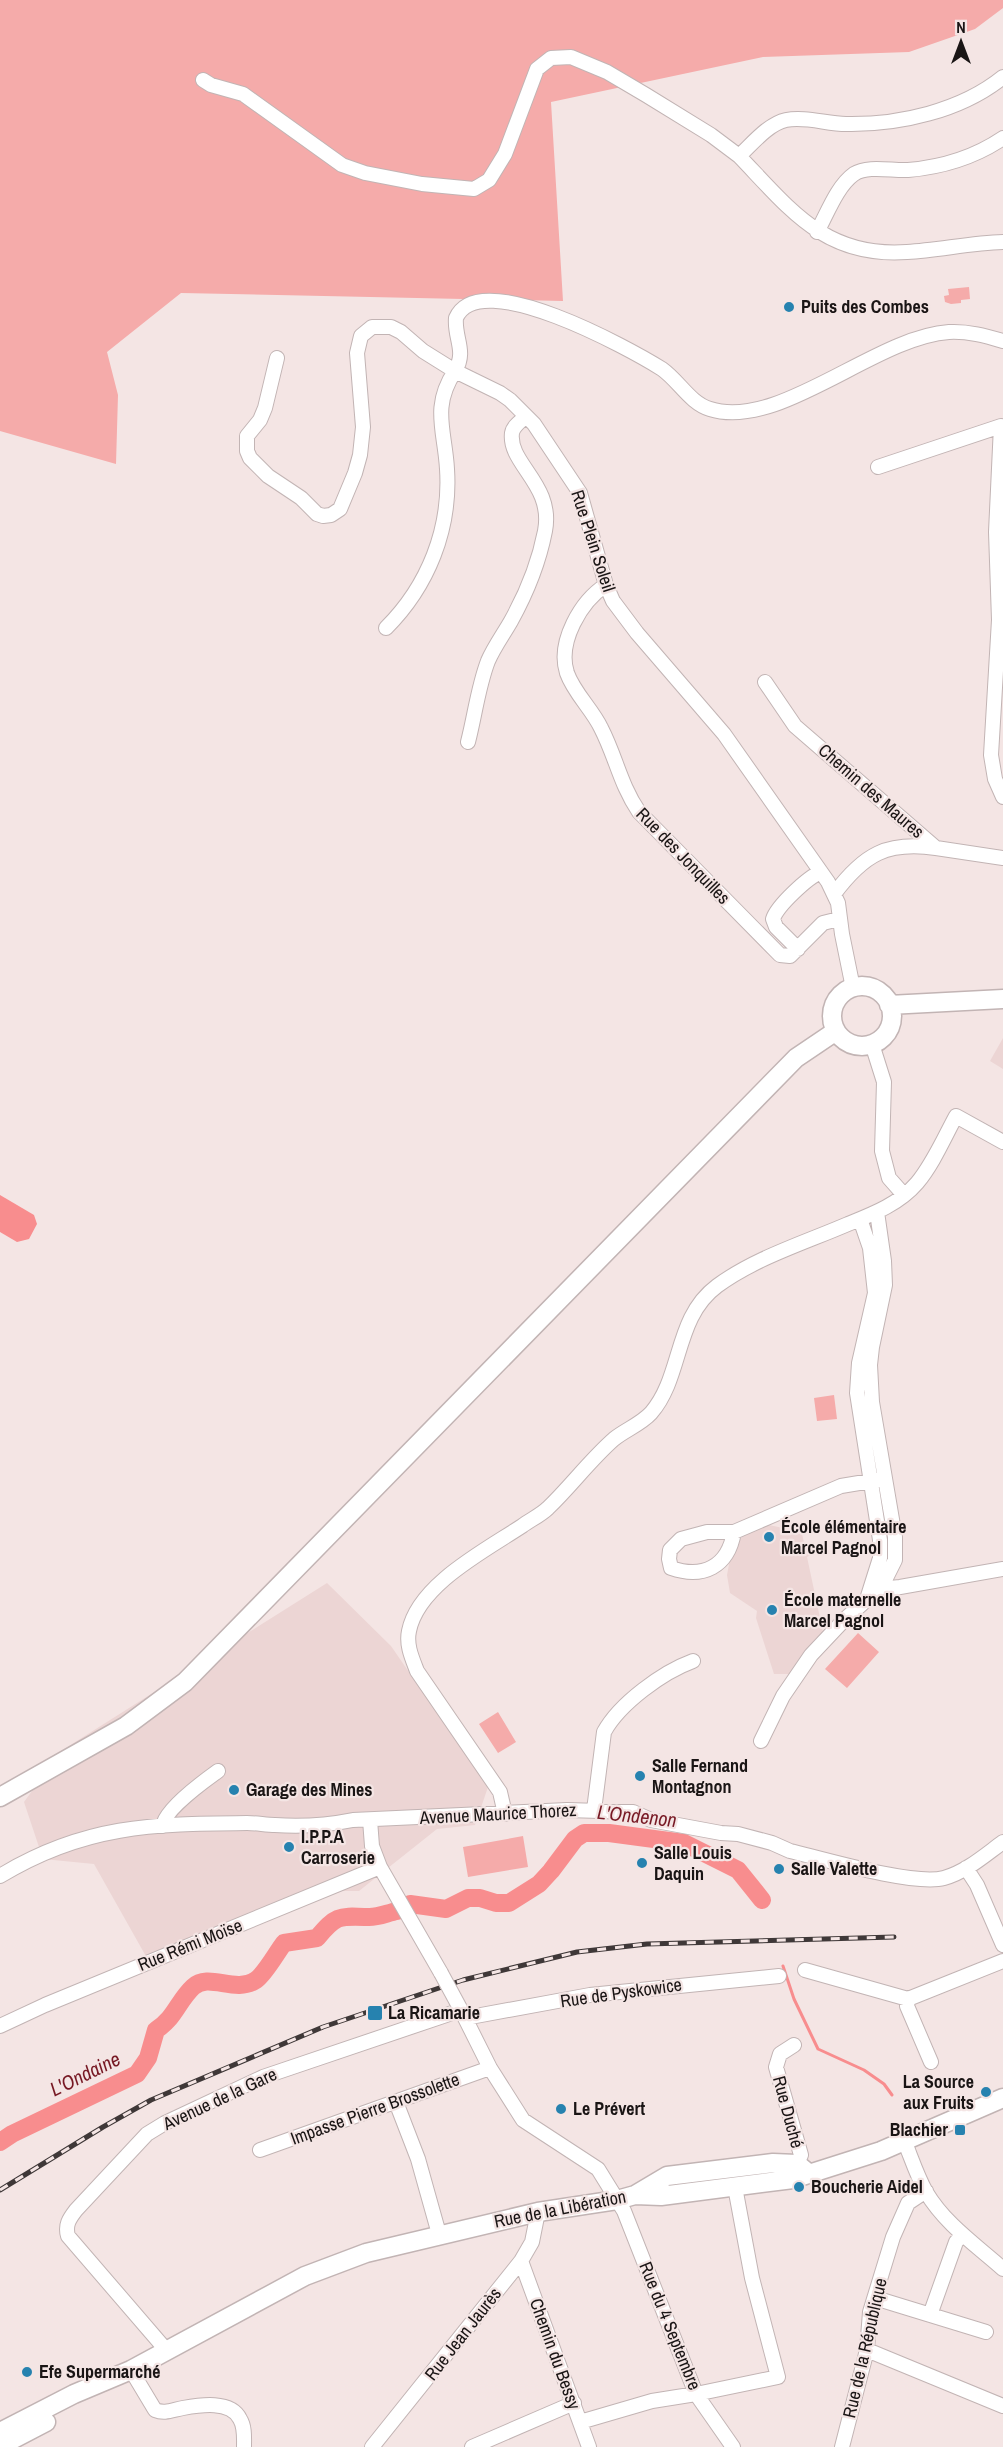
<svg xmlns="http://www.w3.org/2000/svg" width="1003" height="2447" font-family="'Archivo Narrow',sans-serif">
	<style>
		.built { fill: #ecd5d4 }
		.green { fill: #f5abaa }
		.water { fill: #f88d8e }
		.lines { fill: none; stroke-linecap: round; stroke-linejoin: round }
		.stream { stroke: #f88d8e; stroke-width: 3 }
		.river { stroke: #f88d8e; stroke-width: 18 }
		.minor-casing { stroke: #c2b4b4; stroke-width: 16 }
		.major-casing { stroke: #c2b4b4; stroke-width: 21 }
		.minor { stroke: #fff; stroke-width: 14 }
		.major { stroke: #fff; stroke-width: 18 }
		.rail-casing { stroke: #3f3838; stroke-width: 5 }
		.rail { stroke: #f4e5e4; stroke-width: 3; stroke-dasharray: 9; stroke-linecap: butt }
		.minor-bridge-casing { stroke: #c2b4b4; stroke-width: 16; stroke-linecap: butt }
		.minor-bridge { stroke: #fff; stroke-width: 14 }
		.poi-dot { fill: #2682af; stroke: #f4e5e4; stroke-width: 2 }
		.labels { text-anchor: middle; stroke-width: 4.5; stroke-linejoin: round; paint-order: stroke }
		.poi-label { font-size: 18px; font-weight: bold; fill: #1a1515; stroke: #f4e5e4; text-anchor: start }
		.street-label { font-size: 18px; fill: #1a1515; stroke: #f4e5e4 }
		.water-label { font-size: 20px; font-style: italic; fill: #771924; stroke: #f4e5e4 }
	</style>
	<rect width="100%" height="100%" fill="#f4e5e4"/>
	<path class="built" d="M 1003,1038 L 1003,1069 L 990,1061 Z
		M 800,1524 L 804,1543 L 808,1543 L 811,1555 L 807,1557 L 823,1632 L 789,1674 L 774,1674 L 756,1618 L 757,1611 L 730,1593 L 727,1575 L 731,1554 L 743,1535 L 769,1525 L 783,1528 Z
		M 327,1583 L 391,1646 L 488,1787 L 475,1825 L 437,1829 L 359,1891 L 342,1891 L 152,1967 L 94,1864 L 43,1859 L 24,1802 L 61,1751 Z"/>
	<path class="green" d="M 0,0 L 1003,0 L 1003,8 L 975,29 L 909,52 L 763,57 L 551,102 L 563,301 L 181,293 L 107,352 L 118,395 L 116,464 L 0,431 Z
		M 969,287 L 970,299 L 961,300 L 961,303 L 951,304 L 945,302 L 944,296 L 949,295 L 948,289 Z
		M 834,1395 L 837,1419 L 817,1421 L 814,1398 Z
		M 858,1633 L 879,1652 L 847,1688 L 825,1669 Z
		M 498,1712 L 516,1742 L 498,1753 L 479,1724 Z
		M 523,1836 L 528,1867 L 468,1877 L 463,1847 Z"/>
	<path class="water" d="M 0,1195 L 34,1215 L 37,1224 L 29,1239 L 17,1242 L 0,1232 Z"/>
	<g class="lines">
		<path class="stream" d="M 783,1966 L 794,1999 L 818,2049 L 864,2070 L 884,2084 L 892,2095"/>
		<path class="river" d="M 410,1904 L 446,1909 L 468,1898 L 480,1898 L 496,1903 L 509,1903 L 539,1884 L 551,1871 L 575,1839 L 584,1833 L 609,1833 L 684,1843 L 738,1870 L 762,1900
			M 0,2142 L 12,2134 L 137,2074 L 148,2058 L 156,2030 C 175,2018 178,2001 193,1987 C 209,1972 235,1994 256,1980 C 265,1974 277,1952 284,1943 L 317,1938 C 336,1915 339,1916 367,1917 C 377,1918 387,1913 397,1911"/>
		<g class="minor-casing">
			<path id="minor" d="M 1003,77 C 961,111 899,125 846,124 C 827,124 805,116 786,120 C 768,124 752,144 739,156 C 790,209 825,258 907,252 C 939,250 971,243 1003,242
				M 203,80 L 211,85 L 243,94 L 342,165 L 365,173 L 422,184 L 474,189 L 489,180 L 505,154 L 537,69 L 551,58 L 571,57 L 607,72 L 646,95 L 711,135 L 739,156
				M 817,232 C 827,214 837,186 854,174 C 868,165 892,171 908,170 C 942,167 975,157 1003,138
				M 277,358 L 265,408 L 260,420 L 247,436 L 247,451 L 250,458 L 268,476 L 301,498 L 317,514 L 323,516 L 331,515 L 340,509 L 355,473 L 360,455 L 363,427 L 357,353 L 361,336 L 372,327 L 391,327 L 401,332 L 423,351 L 455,371 C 431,407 445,431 447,469 C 451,529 428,586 386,628
				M 878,467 L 1001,426 L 996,532 L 999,620 L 991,755 L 995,779 L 1003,797
				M 606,585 C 581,601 557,642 567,673 C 574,693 592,709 601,728 C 616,757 620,784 639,812 L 780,955 L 790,956 L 823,923 L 839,919
				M 765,682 L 795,726 L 936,848 L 1003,858
				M 468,742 C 475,715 478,687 488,661 C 494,647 503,635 511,621 C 526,594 539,562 545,531 C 554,484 508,464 512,433 C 513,426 521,421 526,416
				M 834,894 C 864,854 887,841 936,848
				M 798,949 L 776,927 L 773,919 C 777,906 808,877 821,872
				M 853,988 L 842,934 L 838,903 L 828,882 L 724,734 L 637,633 L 613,601 L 606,585 L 580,493 L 534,424 L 510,400 L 500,393 L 455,371 C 467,351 454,338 456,318 C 479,265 630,349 662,369 C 679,381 690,403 710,409 C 779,431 875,337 949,332 C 968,331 986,336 1003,341
				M 872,1044 L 884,1082 L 882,1151 L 889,1178 L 904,1195
				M 860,1219 L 870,1248 L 875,1293 L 859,1363 L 857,1393 L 880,1540 L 880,1558 L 868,1596
				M 734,1532 C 728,1567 703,1579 671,1568 L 669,1559 L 670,1550 L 681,1539 L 707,1532 L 734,1532 L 841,1486 L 877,1480
				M 875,1583 L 890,1588 L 900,1587 L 1003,1569
				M 761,1741 L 783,1696 L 811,1655 L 844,1620 L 882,1586 L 895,1560 L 895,1537 L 872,1402 L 870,1365 L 872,1347 L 885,1285 L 884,1261 L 877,1212
				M 594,1810 L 604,1732 C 620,1703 663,1672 693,1661
				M 505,1814 L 500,1792 L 417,1671 C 412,1658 406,1645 409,1631 C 418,1585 484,1551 522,1526 C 530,1520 541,1515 548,1508 C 571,1486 590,1460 614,1439 C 625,1430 641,1424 651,1413 C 683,1376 674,1318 717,1286 C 755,1258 804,1243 848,1224 C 873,1214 899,1204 917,1183 C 933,1164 944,1138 956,1116 L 1003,1142
				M 370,1820 L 372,1846 L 380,1867 L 441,1973
				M 163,1826 C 164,1810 204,1781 218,1771
				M 966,1868 L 977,1885 L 1003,1945
				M 0,1876 C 84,1825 152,1824 247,1823 C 257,1823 266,1825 275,1825 C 301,1827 328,1825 353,1820 L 567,1810 L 633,1812 L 651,1820 L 721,1833 L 738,1834 L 772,1843 L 790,1851 C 823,1859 914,1886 944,1878 C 966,1872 985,1855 1003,1842
				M 805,1970 L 908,1999 L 1003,1961
				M 908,1999 L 907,2006 L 931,2062
				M 465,2018 L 590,1995 L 779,1976
				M 0,2026 L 45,2005 L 380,1867
				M 794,2045 L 780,2054 L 776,2067 L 801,2155 L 797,2164
				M 396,2102 L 418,2159 L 439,2234
				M 904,2140 C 911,2157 917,2176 926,2192 C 945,2224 976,2245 1003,2269
				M 260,2150 L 490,2068
				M 521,2261 L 589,2447
				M 875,2298 L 986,2332
				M 930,2315 L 956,2242 L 962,2235
				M 867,2350 L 1003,2406
				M 167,2351 L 68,2236 C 65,2225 69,2219 76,2210 L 147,2134 L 165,2123 L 263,2077 L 461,2010 L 490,2068 L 523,2120 L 598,2169 L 624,2211 L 696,2394 L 733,2447
				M 131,2370 L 155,2410 C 165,2414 172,2410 183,2408 C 200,2405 231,2400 240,2419 C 245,2427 244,2438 244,2447
				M 580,2422 L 652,2401 L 696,2394 L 778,2377 L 752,2278 L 735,2187
				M 372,2447 L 521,2261 L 532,2242 L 538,2212
				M 472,2447 L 574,2403
				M 842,2447 L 867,2350 L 870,2312 L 893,2237 L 908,2203 L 926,2191"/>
		</g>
		<g class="major-casing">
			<path id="major" d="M832 1016a30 30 0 1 1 60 0a30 30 0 1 1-60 0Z
				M 889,1005 L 1003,999
				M 0,1797 L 126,1726 L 185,1682 L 796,1058 L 836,1031
				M 635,2195 L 667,2176 L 773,2163 L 797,2164 L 808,2173
				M 0,2432 L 74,2394 L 131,2370 L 305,2276 L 366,2253 L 538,2212 L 617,2200 L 635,2195 L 661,2196 L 793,2179 L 881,2151 L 1003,2098
				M 0,2446 L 46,2422"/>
		</g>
		<use href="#minor" class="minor"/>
		<use href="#major" class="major"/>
		<g class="rail-casing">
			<path id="rail" d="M 0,2190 L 103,2127 L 151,2100 L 323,2027 L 463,1980 L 577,1952 L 647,1944 L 894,1937"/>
		</g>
		<use href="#rail" class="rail"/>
		<g class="minor-bridge-casing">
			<path id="minor-bridge" d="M 441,1973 L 461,2010"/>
		</g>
		<use href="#minor-bridge" class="minor-bridge"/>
	</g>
	<g class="poi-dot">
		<circle cx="789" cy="307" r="6"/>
		<circle cx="769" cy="1537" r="6"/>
		<circle cx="772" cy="1610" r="6"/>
		<circle cx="640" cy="1776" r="6"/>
		<circle cx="234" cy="1790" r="6"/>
		<circle cx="289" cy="1847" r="6"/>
		<circle cx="642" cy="1863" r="6"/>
		<circle cx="779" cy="1869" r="6"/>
		<rect x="367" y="2005" width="16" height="16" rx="3"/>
		<circle cx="986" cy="2092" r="6"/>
		<circle cx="561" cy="2109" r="6"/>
		<rect x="954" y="2124" width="12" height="12" rx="3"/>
		<circle cx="799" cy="2187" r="6"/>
		<circle cx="27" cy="2372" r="6"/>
	</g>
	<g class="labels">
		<g class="poi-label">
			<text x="801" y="313">Puits des Combes</text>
			<text x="781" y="1533">École élémentaire<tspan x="781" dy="21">Marcel Pagnol</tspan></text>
			<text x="784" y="1606">École maternelle<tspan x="784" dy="21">Marcel Pagnol</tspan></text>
			<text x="652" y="1772">Salle Fernand<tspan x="652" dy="21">Montagnon</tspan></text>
			<text x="246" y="1796">Garage des Mines</text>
			<text x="301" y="1843">I.P.P.A<tspan x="301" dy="21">Carroserie</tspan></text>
			<text x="654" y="1859">Salle Louis<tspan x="654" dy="21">Daquin</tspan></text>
			<text x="791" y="1875">Salle Valette</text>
			<text x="388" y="2019">La Ricamarie</text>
			<text x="974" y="2088" text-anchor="end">La Source<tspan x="974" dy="21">aux Fruits</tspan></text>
			<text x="573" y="2115">Le Prévert</text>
			<text x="948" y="2136" text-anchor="end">Blachier</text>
			<text x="811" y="2193">Boucherie Aidel</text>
			<text x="39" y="2378">Efe Supermarché</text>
		</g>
		<g class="street-label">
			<text transform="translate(593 541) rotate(72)" y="6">Rue Plein Soleil</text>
			<text transform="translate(871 791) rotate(41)" y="6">Chemin des Maures</text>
			<text transform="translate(683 856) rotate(46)" y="6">Rue des Jonquilles</text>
			<text transform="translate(498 1814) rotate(-3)" y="6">Avenue Maurice Thorez</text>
			<text transform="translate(190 1945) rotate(-22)" y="6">Rue Rémi Moïse</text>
			<text transform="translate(621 1993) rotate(-8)" y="6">Rue de Pyskowice</text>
			<text transform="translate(220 2099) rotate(-25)" y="6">Avenue de la Gare</text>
			<text transform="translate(375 2109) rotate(-20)" y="6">Impasse Pierre Brossolette</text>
			<text transform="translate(788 2112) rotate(75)" y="6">Rue Duché</text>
			<text transform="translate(560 2209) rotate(-11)" y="6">Rue de la Libération</text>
			<text transform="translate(670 2326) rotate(68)" y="6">Rue du 4 Septembre</text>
			<text transform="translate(463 2334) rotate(-52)" y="6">Rue Jean Jaurès</text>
			<text transform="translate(865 2348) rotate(-77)" y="6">Rue de la République</text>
			<text transform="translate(555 2354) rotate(70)" y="6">Chemin du Bessy</text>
		</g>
		<g class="water-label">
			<text transform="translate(637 1816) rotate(6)" y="7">L'Ondenon</text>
			<text transform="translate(85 2074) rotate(-26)" y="7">L'Ondaine</text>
		</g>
	</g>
	<g transform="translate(961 42)" stroke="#f4e5e4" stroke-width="4.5" paint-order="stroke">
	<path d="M0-4.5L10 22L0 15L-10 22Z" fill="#1a1515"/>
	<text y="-9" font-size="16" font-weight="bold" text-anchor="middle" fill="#1a1515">N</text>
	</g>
</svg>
